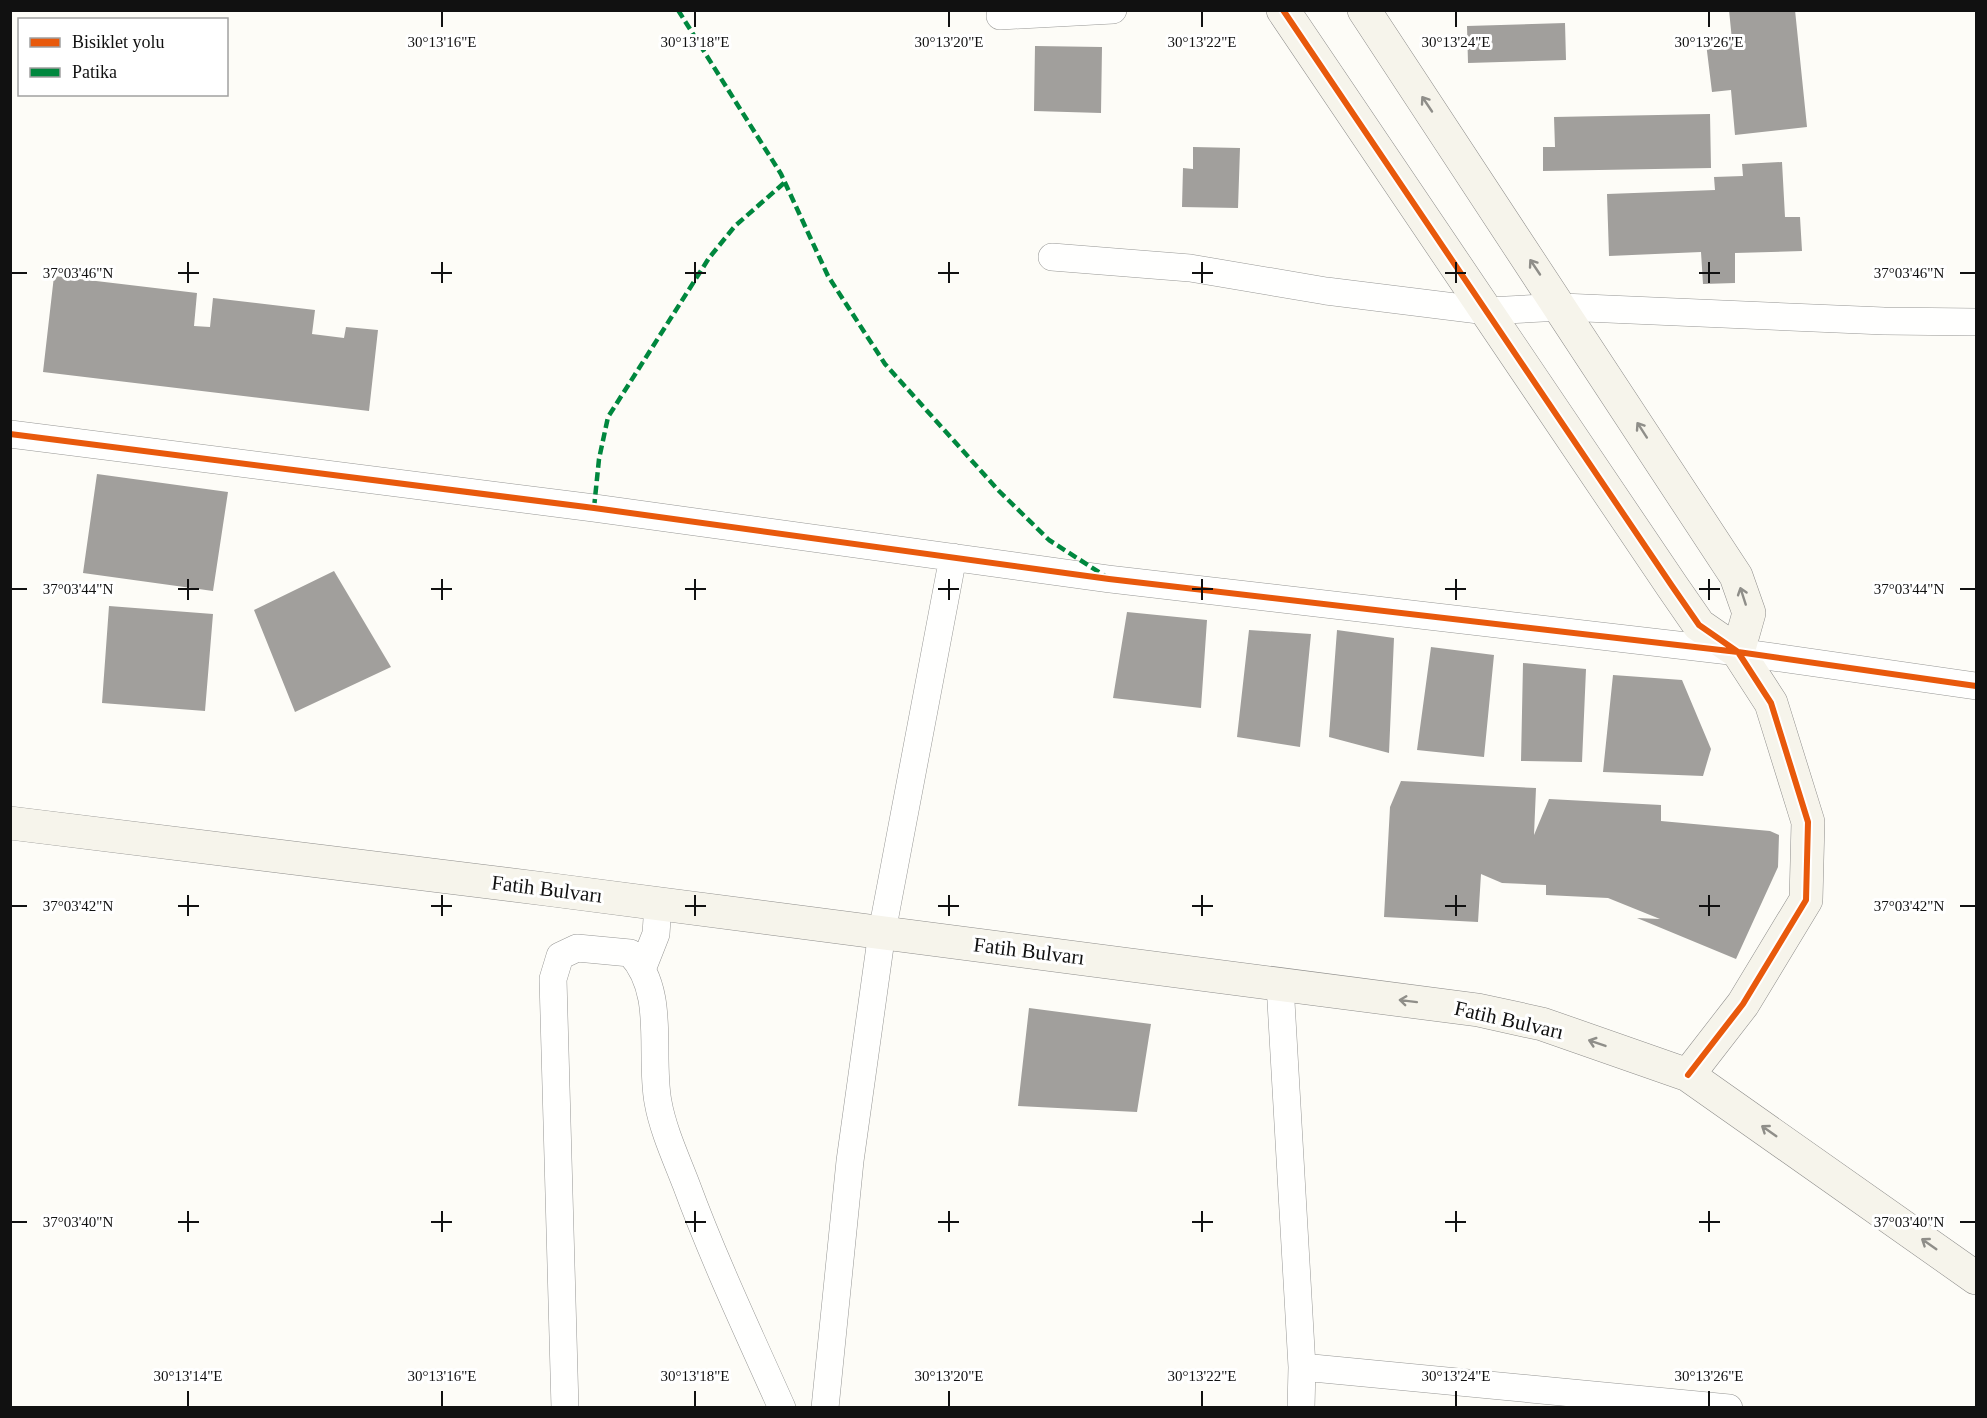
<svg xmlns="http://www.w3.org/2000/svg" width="1987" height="1418" font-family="Georgia,serif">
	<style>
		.building { fill: #a19f9c }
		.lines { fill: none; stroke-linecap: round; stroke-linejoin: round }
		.street-casing { stroke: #979795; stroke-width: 28 }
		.secondary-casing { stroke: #8e8d8b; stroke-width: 34 }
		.street { stroke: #fffffe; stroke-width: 27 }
		.secondary { stroke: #f6f4eb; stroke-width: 33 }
		.quiet { stroke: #00873e; stroke-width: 4.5; stroke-dasharray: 9 4.5; stroke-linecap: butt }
		.cycleway-casing { stroke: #fff; stroke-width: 10 }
		.cycleway { stroke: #e8590c; stroke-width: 6 }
		.oneway { stroke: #8f8e89 }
		.ticks { fill: none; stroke: #111; stroke-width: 2 }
		.labels { text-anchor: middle; stroke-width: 6; stroke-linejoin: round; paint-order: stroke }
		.street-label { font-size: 21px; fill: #111; stroke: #fff }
		.ticks-label { font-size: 15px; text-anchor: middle; fill: #111; stroke: #fff; stroke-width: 6; stroke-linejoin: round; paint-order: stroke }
	</style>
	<rect width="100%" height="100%" fill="#fdfcf7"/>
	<path class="building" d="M 1729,10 L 1795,10 L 1807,127 L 1735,135 L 1731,90 L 1712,92 L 1706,43 L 1732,40 Z
		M 1565,23 L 1566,60 L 1468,63 L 1467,26 Z
		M 1035,46 L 1102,47 L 1101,113 L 1034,111 Z
		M 1710,114 L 1711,168 L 1543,171 L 1543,147 L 1555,147 L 1554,117 Z
		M 1193,147 L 1240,148 L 1238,208 L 1182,207 L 1183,168 L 1193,169 Z
		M 1782,162 L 1785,217 L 1800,217 L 1802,251 L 1735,253 L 1735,283 L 1703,284 L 1701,252 L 1609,256 L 1607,194 L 1715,190 L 1714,177 L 1743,176 L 1742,164 Z
		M 54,276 L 197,293 L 194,326 L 210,327 L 213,298 L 315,310 L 312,334 L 344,338 L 346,327 L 378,330 L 369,411 L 43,372 Z
		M 97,474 L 228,492 L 213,591 L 83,573 Z
		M 334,571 L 391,667 L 295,712 L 254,610 Z
		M 109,606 L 213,614 L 205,711 L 102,703 Z
		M 1127,612 L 1207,620 L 1201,708 L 1113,698 Z
		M 1249,630 L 1311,634 L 1300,747 L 1237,737 Z
		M 1337,630 L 1394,638 L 1389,753 L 1329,737 Z
		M 1431,647 L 1494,655 L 1484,757 L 1417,750 Z
		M 1523,663 L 1586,669 L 1582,762 L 1521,761 Z
		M 1613,675 L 1682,680 L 1711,749 L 1703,776 L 1603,772 Z
		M 1401,781 L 1536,788 L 1534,835 L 1549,799 L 1661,805 L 1661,821 L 1770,831 L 1779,835 L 1778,867 L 1736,959 L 1637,918 L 1660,919 L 1608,898 L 1546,895 L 1546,885 L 1502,883 L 1481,874 L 1478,922 L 1384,917 L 1390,807 Z
		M 1029,1008 L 1151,1024 L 1137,1112 L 1018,1106 Z"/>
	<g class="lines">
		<g class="street-casing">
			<path id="street" d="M 1000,16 L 1113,10
				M 1052,257 L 1190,268 L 1326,291 L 1487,311 L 1562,307 L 1884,321 L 1976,322
				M 10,434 L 594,508 L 1109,579 L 1738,652 L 1976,686
				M 643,967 L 656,934 L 658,904
				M 1280,984 L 1302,1367
				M 565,1408 L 553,979 L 560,956 L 577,948 L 630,953 C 667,992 649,1053 658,1102 C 663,1130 676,1158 686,1184 C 714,1260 749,1334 782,1408
				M 825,1408 L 850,1161 L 882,932 L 953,557
				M 1301,1408 L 1302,1367 L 1729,1408"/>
		</g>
		<g class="secondary-casing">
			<path id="secondary" d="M 1283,10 L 1672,586 L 1699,625 L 1738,652 L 1771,703 L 1808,822 L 1806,900 L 1743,1004 L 1688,1075
				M 1364,10 L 1736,576 L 1749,613 L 1738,652
				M 10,823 L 553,890 L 1478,1010 L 1542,1024 L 1688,1075 L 1976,1278"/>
		</g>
		<use href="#street" class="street"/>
		<use href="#secondary" class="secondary"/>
		<path class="quiet" d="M 678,10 L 781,174 L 828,276 L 885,364 L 999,491 L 1049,540 L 1105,576
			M 594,508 L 599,459 L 608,417 L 709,258 L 735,226 L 784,183"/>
		<g class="cycleway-casing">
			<path id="cycleway" d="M 1283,10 L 1672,586 L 1699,625 L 1738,652 L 1771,703 L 1808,822 L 1806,900 L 1743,1004 L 1688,1075
				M 10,434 L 594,508 L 1109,579 L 1738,652 L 1976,686"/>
		</g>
		<use href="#cycleway" class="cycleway"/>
	</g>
	<defs><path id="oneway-shaft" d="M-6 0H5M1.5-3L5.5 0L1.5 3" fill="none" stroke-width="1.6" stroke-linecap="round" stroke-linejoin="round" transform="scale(1.5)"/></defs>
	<g class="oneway">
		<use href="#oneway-shaft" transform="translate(1427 104) rotate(-124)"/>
		<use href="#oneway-shaft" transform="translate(1535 267) rotate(-124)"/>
		<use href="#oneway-shaft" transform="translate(1642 430) rotate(-123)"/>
		<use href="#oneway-shaft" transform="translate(1743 596) rotate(-108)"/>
		<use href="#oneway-shaft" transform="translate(1408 1001) rotate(-173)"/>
		<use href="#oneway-shaft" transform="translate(1597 1043) rotate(-161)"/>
		<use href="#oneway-shaft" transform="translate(1769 1131) rotate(-145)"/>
		<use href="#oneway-shaft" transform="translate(1929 1244) rotate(-145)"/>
	</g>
	<path class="ticks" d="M 442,12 L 442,27M 695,12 L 695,27M 949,12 L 949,27M 1202,12 L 1202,27M 1456,12 L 1456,27M 1709,12 L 1709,27M 188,262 L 188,283M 442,262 L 442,283M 695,262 L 695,283M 949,262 L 949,283M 1202,262 L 1202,283M 1456,262 L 1456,283M 1709,262 L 1709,283M 12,273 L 27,273M 178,273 L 199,273M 431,273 L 452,273M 685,273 L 706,273M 938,273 L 959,273M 1192,273 L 1213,273M 1445,273 L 1466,273M 1699,273 L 1720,273M 1960,273 L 1975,273M 188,579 L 188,600M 442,579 L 442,600M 695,579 L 695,600M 949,579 L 949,600M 1202,579 L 1202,600M 1456,579 L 1456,600M 1709,579 L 1709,600M 12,589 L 27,589M 178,589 L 199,589M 431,589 L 452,589M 685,589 L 706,589M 938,589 L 959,589M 1192,589 L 1213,589M 1445,589 L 1466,589M 1699,589 L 1720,589M 1960,589 L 1975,589M 188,895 L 188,916M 442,895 L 442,916M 695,895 L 695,916M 949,895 L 949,916M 1202,895 L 1202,916M 1456,895 L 1456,916M 1709,895 L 1709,916M 12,906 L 27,906M 178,906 L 199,906M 431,906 L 452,906M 685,906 L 706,906M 938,906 L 959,906M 1192,906 L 1213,906M 1445,906 L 1466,906M 1699,906 L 1720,906M 1960,906 L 1975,906M 188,1211 L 188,1232M 442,1211 L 442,1232M 695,1211 L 695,1232M 949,1211 L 949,1232M 1202,1211 L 1202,1232M 1456,1211 L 1456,1232M 1709,1211 L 1709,1232M 12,1222 L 27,1222M 178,1222 L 199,1222M 431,1222 L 452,1222M 685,1222 L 706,1222M 938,1222 L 959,1222M 1192,1222 L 1213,1222M 1445,1222 L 1466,1222M 1699,1222 L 1720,1222M 1960,1222 L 1975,1222M 188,1391 L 188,1406M 442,1391 L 442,1406M 695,1391 L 695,1406M 949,1391 L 949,1406M 1202,1391 L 1202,1406M 1456,1391 L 1456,1406M 1709,1391 L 1709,1406"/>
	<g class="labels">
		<g class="street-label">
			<text transform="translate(547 889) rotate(7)" y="7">Fatih Bulvarı</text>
			<text transform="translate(1029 951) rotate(7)" y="7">Fatih Bulvarı</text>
			<text transform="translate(1509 1020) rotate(13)" y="7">Fatih Bulvarı</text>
		</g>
	</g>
	<g class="ticks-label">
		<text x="442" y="47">30°13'16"E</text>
		<text x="695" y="47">30°13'18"E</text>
		<text x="949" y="47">30°13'20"E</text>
		<text x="1202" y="47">30°13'22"E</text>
		<text x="1456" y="47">30°13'24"E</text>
		<text x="1709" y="47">30°13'26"E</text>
		<text x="78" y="278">37°03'46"N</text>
		<text x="1909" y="278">37°03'46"N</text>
		<text x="78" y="594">37°03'44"N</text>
		<text x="1909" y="594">37°03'44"N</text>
		<text x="78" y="911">37°03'42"N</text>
		<text x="1909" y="911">37°03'42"N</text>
		<text x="78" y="1227">37°03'40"N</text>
		<text x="1909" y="1227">37°03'40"N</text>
		<text x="188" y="1381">30°13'14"E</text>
		<text x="442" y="1381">30°13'16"E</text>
		<text x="695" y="1381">30°13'18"E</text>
		<text x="949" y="1381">30°13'20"E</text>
		<text x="1202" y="1381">30°13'22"E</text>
		<text x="1456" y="1381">30°13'24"E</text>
		<text x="1709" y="1381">30°13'26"E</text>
	</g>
	<rect width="1987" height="1418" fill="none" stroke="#111111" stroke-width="24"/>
	<rect x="18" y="18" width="210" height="78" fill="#ffffff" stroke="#a0a0a0" stroke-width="1.5"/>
	<rect x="30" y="38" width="30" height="9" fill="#e8590c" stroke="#a0a0a0" stroke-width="1.5"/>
	<text x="72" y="48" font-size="18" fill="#111111">Bisiklet yolu</text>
	<rect x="30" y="68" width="30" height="9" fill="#00873e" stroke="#a0a0a0" stroke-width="1.5"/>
	<text x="72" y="78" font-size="18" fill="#111111">Patika</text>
</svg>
